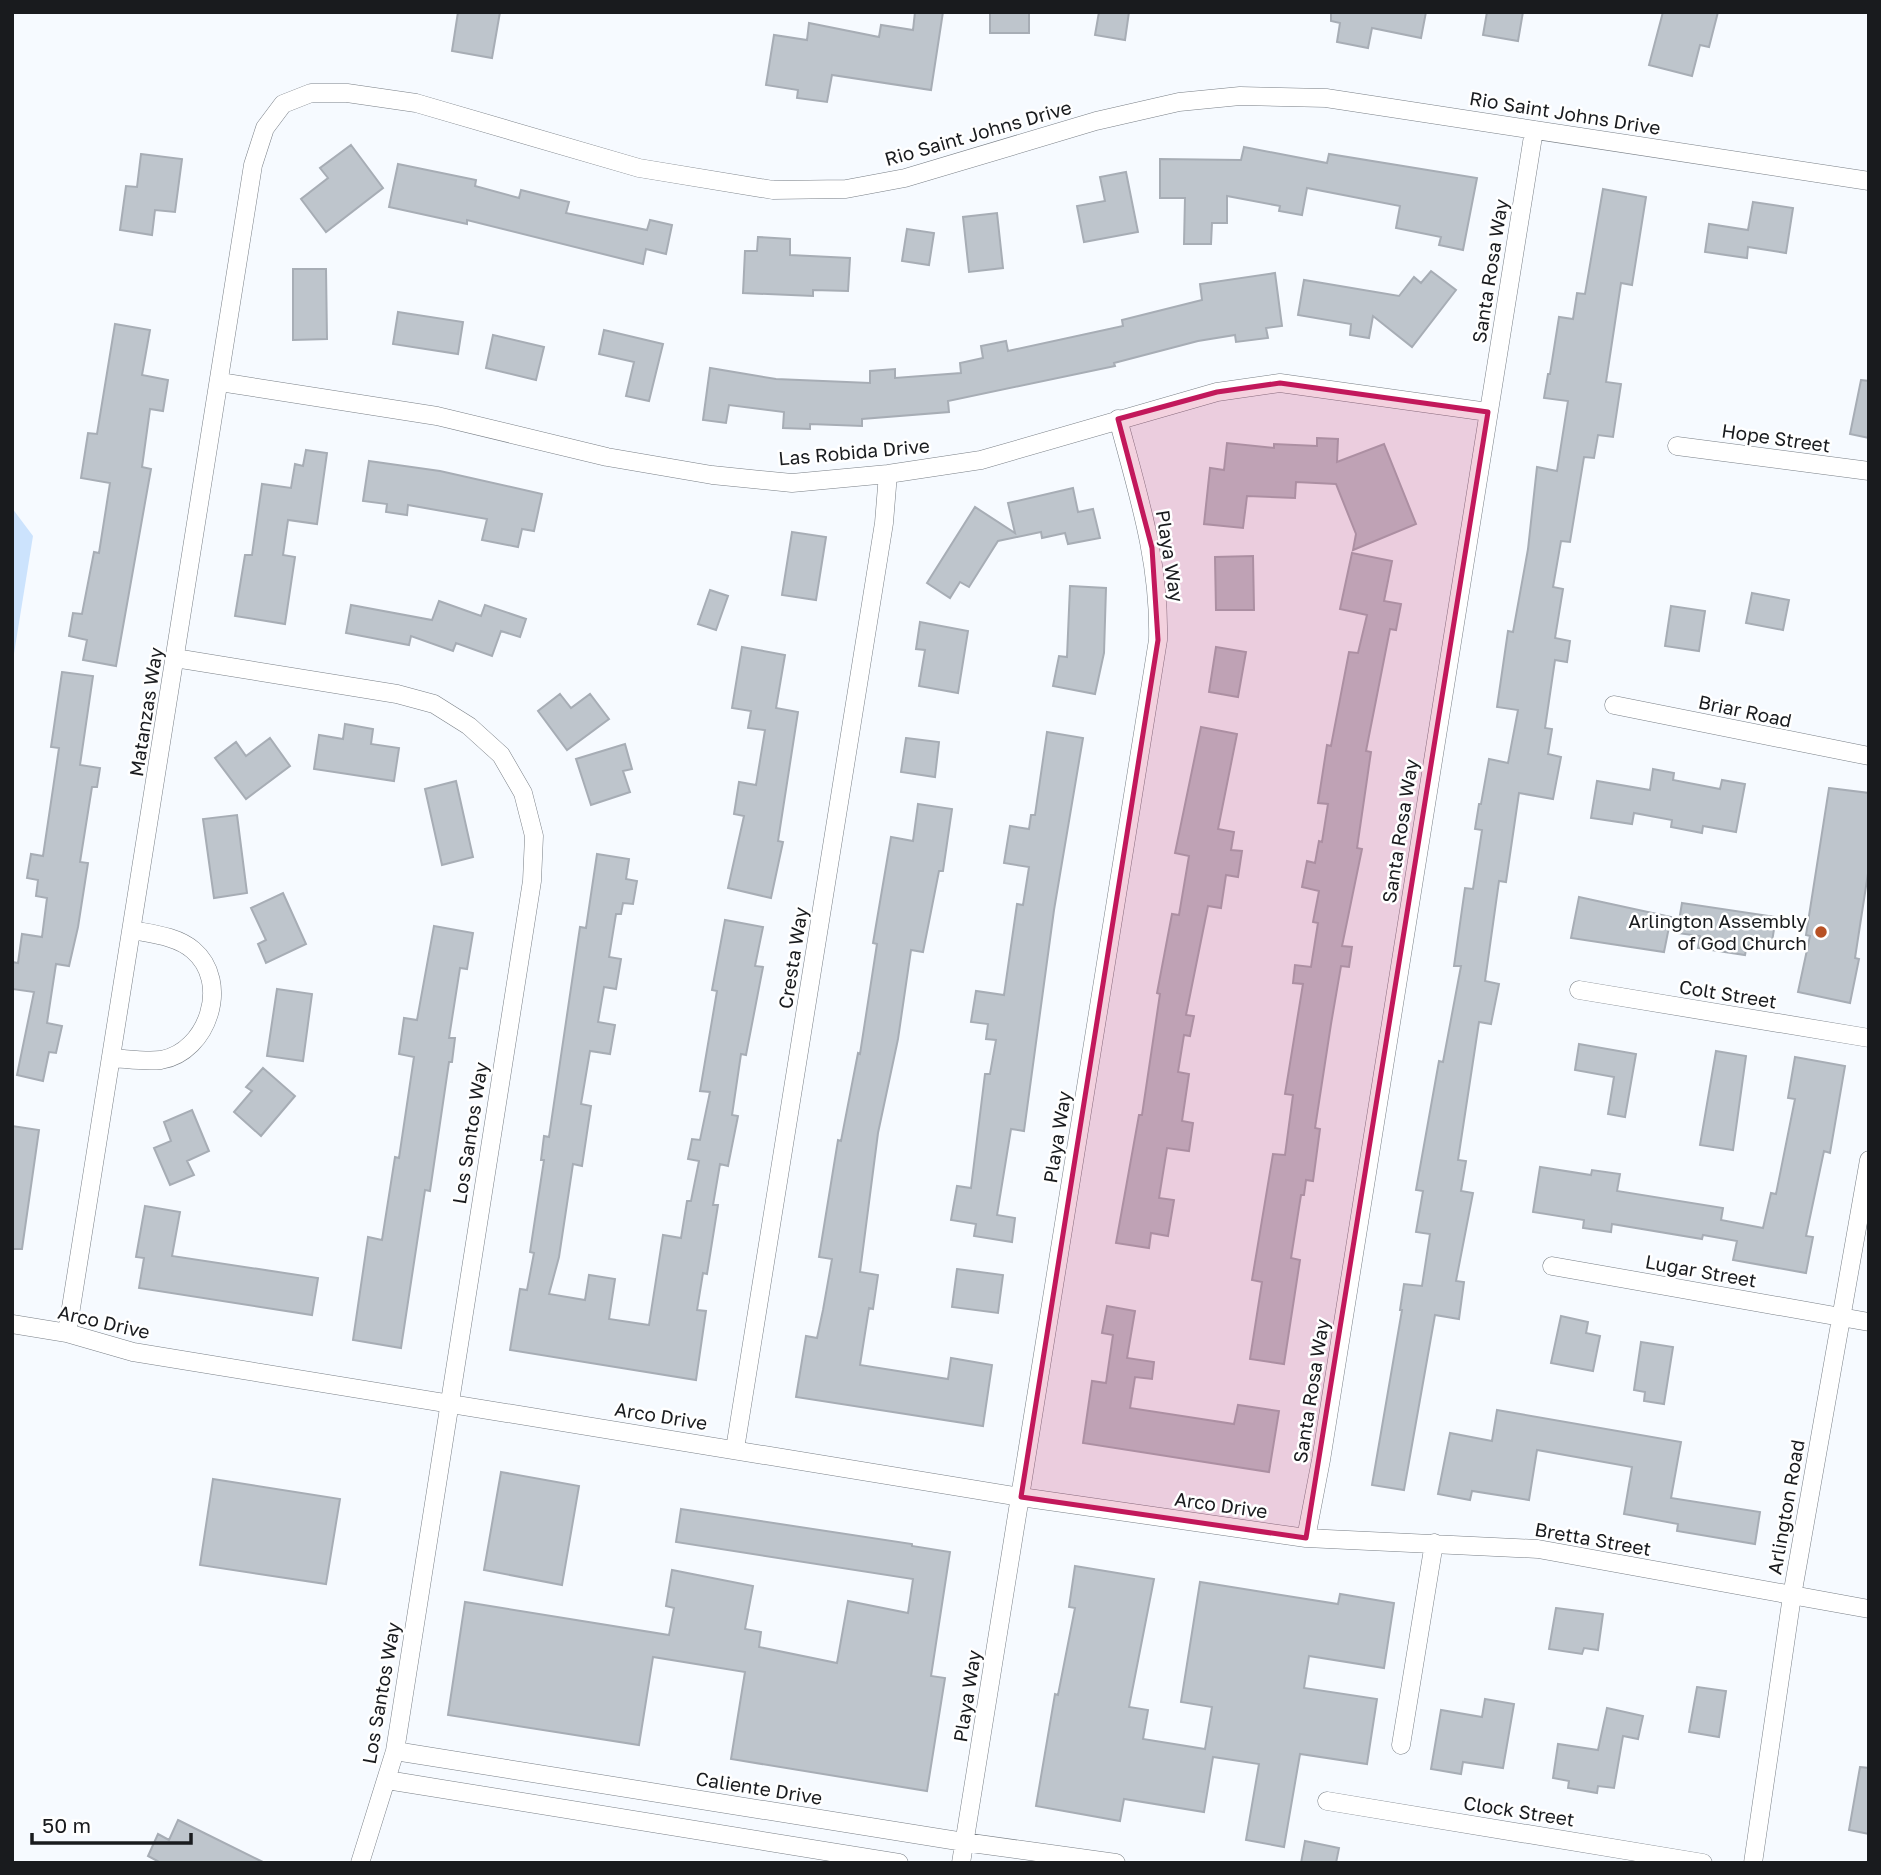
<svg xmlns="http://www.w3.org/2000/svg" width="1881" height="1875" font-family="'Golos Text',sans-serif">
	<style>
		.green { fill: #cce3fd }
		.building { fill: #bec5cc; stroke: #a7adb5; stroke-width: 2 }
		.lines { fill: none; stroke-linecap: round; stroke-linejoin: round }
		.minor-casing { stroke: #797f86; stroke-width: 19 }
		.minor { stroke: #fff; stroke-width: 18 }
		.marked { fill: #c2185b; fill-opacity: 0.2; stroke: #c2185b; stroke-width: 5; stroke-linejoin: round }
		.poi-dot { fill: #b75124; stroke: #fff; stroke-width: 2.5 }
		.labels { text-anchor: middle; stroke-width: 5; stroke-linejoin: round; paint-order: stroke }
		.street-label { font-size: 19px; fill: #191b1e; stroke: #fff }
		.poi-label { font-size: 19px; fill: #191b1e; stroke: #fff; text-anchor: end }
	</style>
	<rect width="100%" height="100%" fill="#f6faff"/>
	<path class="green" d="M 12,508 L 33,536 L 12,666 Z"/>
	<path class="building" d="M 458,12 L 500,12 L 492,58 L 452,51 Z
		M 915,12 L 943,12 L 931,90 L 832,75 L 827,102 L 797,98 L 798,90 L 766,85 L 774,35 L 807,40 L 809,23 L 879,37 L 881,25 L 913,30 Z
		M 990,12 L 1029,12 L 1029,33 L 990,33 Z
		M 1099,12 L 1129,12 L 1125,40 L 1095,35 Z
		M 1331,12 L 1426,12 L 1421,38 L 1372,28 L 1368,48 L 1337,42 L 1340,23 L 1331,21 Z
		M 1487,12 L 1523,12 L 1518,41 L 1483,35 Z
		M 1663,12 L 1718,12 L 1709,47 L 1700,45 L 1692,76 L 1649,65 Z
		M 351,145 L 383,188 L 326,232 L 301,199 L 328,178 L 320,168 Z
		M 1244,147 L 1327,163 L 1329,154 L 1477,178 L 1463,250 L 1439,245 L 1441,237 L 1396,228 L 1400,206 L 1307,188 L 1302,215 L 1279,211 L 1280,206 L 1227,196 L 1227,223 L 1212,223 L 1211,244 L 1184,244 L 1185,198 L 1160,198 L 1160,159 L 1241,160 Z
		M 141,154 L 182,159 L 175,212 L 155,210 L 152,235 L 120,230 L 126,186 L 137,187 Z
		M 398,164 L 476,180 L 475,186 L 519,198 L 521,190 L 569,202 L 566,213 L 647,230 L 650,220 L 672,225 L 666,254 L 646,249 L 643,264 L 467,220 L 467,224 L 389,207 Z
		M 1126,172 L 1138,232 L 1084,242 L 1077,206 L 1105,201 L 1100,177 Z
		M 1603,189 L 1646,197 L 1632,285 L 1621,283 L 1606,382 L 1621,384 L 1613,437 L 1598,435 L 1594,458 L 1584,457 L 1570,542 L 1561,541 L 1553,587 L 1563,589 L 1555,638 L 1570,641 L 1567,662 L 1555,660 L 1545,728 L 1552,729 L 1548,754 L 1561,757 L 1553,799 L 1519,793 L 1506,882 L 1499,881 L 1485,981 L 1499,984 L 1491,1024 L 1479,1022 L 1458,1160 L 1466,1161 L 1461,1191 L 1473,1193 L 1456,1281 L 1464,1282 L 1459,1319 L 1435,1315 L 1404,1490 L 1372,1485 L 1402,1310 L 1400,1310 L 1404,1284 L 1422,1286 L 1430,1234 L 1416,1232 L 1423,1191 L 1416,1190 L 1439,1061 L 1443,1062 L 1461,966 L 1454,966 L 1465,888 L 1473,889 L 1482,830 L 1475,829 L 1479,804 L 1481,804 L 1489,759 L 1508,763 L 1518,710 L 1497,707 L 1508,631 L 1513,632 L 1528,549 L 1537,467 L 1557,471 L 1568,401 L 1544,398 L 1548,374 L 1550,374 L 1559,317 L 1573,319 L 1577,293 L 1585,294 Z
		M 1753,202 L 1793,208 L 1786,253 L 1748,247 L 1747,258 L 1705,252 L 1709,224 L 1748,230 Z
		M 997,213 L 1003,268 L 969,272 L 963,217 Z
		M 907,229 L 934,233 L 929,265 L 902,261 Z
		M 758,237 L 790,239 L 790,255 L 850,258 L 848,291 L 813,290 L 813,296 L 743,293 L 745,251 L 757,251 Z
		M 293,269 L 326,269 L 327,339 L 293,340 Z
		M 1431,271 L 1456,290 L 1412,347 L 1373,316 L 1369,338 L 1350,335 L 1351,324 L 1298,315 L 1304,280 L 1399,296 L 1414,277 L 1421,283 Z
		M 1275,273 L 1282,326 L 1266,328 L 1268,338 L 1236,342 L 1235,335 L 1198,341 L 1114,363 L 1115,366 L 948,401 L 949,412 L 862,419 L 862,426 L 810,424 L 810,429 L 783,428 L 784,412 L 729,405 L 726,423 L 703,420 L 710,368 L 776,379 L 870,383 L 870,371 L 895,369 L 895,378 L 961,373 L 960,363 L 983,358 L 981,346 L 1006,341 L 1008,351 L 1123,326 L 1122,320 L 1202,300 L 1200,284 Z
		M 398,312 L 463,322 L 458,354 L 393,344 Z
		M 115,324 L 150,330 L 142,375 L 168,380 L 163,411 L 150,409 L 142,467 L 151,469 L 116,666 L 83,660 L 87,640 L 69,636 L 73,613 L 82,614 L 94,552 L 99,553 L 110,483 L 81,478 L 88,433 L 97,434 Z
		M 604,330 L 663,344 L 649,401 L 626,396 L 634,362 L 599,354 Z
		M 493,335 L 544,347 L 536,380 L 486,368 Z
		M 1861,380 L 1869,381 L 1869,438 L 1850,434 Z
		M 1317,438 L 1338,439 L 1337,462 L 1384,444 L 1416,524 L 1353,550 L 1356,534 L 1336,484 L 1296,482 L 1295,498 L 1247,496 L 1243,528 L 1204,524 L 1210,468 L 1224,470 L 1227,443 L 1274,448 L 1274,444 L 1317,446 Z
		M 306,450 L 327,453 L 317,524 L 288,520 L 283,555 L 295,557 L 285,624 L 235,616 L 245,555 L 252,555 L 262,484 L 291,488 L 295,464 L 303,466 Z
		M 369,461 L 440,471 L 542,494 L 534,531 L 522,529 L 518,547 L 482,540 L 487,519 L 408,505 L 407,515 L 386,512 L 387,504 L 363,501 Z
		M 1073,488 L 1078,512 L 1093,509 L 1100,538 L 1068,544 L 1065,533 L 1042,538 L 1041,532 L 998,541 L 969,587 L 960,582 L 950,598 L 927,583 L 975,507 L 1015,533 L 1008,503 Z
		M 792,532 L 826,537 L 816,600 L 782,595 Z
		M 1352,553 L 1392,561 L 1384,601 L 1401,604 L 1396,630 L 1390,629 L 1366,751 L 1371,752 L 1357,848 L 1362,849 L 1342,946 L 1352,947 L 1349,967 L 1341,966 L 1331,1024 L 1315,1128 L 1320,1129 L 1313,1181 L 1306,1180 L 1304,1195 L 1301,1195 L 1291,1258 L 1300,1260 L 1284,1364 L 1250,1359 L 1262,1282 L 1252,1280 L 1273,1154 L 1285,1155 L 1293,1095 L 1285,1094 L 1303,984 L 1293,983 L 1295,965 L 1311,967 L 1318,923 L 1313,922 L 1319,891 L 1302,887 L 1307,861 L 1315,863 L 1319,841 L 1322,842 L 1328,804 L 1318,803 L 1327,745 L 1331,746 L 1349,652 L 1358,653 L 1367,615 L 1340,609 Z
		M 1253,556 L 1254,610 L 1216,610 L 1215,557 Z
		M 1070,586 L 1106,588 L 1104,653 L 1095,694 L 1053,686 L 1059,656 L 1067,657 Z
		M 710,590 L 728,596 L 716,630 L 698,624 Z
		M 1752,593 L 1789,600 L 1783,630 L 1746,623 Z
		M 439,601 L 481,616 L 485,605 L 526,619 L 520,637 L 501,631 L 492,656 L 456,643 L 453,651 L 411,636 L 409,645 L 346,633 L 351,605 L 432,620 Z
		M 1671,606 L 1705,611 L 1699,651 L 1665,646 Z
		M 920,622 L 968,631 L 958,693 L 919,686 L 925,650 L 916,649 Z
		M 742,647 L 785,655 L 776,708 L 798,712 L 778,841 L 783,842 L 771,898 L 728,888 L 744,816 L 734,814 L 739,782 L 756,785 L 765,730 L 748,728 L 751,711 L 732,708 Z
		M 1216,647 L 1246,652 L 1238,697 L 1209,692 Z
		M 62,672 L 93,676 L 80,765 L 100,768 L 97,787 L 92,787 L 80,862 L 88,863 L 78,927 L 69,966 L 56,964 L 47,1023 L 62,1026 L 56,1053 L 49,1052 L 43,1081 L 17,1075 L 34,992 L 12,989 L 12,962 L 18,963 L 22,934 L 42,937 L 47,898 L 36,896 L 38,880 L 27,878 L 31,854 L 43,856 L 59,748 L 51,747 Z
		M 560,694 L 571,708 L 590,694 L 609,719 L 567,750 L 538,711 Z
		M 345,724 L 373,729 L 371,744 L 399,748 L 394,781 L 314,769 L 319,735 L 343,739 Z
		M 1201,727 L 1237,734 L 1218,829 L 1234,832 L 1231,850 L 1242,851 L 1238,877 L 1226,875 L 1221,908 L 1208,906 L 1186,1015 L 1194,1016 L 1190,1036 L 1184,1035 L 1178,1072 L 1189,1074 L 1182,1121 L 1193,1123 L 1189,1151 L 1167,1148 L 1159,1198 L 1174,1200 L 1168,1236 L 1151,1233 L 1149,1248 L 1116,1243 L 1139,1115 L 1142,1115 L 1160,994 L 1157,993 L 1172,914 L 1179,915 L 1189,856 L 1175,853 Z
		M 1047,732 L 1083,738 L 1054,910 L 1024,1131 L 1011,1129 L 997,1215 L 1015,1218 L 1012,1242 L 974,1236 L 976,1224 L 951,1220 L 957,1186 L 971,1188 L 985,1074 L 990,1074 L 996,1040 L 986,1039 L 988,1024 L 971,1022 L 976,991 L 1004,995 L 1017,904 L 1023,905 L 1029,867 L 1004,863 L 1010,826 L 1029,829 L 1031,815 L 1035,815 Z
		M 270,738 L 290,766 L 246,799 L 215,758 L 236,742 L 246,756 Z
		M 906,738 L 939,742 L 935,777 L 901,772 Z
		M 625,744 L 632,769 L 623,771 L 630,792 L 591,805 L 576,759 Z
		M 1653,769 L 1674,773 L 1673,780 L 1720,789 L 1722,780 L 1745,784 L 1736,832 L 1703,826 L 1702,833 L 1671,827 L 1672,820 L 1634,813 L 1632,824 L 1591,818 L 1597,781 L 1650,790 Z
		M 456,781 L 473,857 L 442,865 L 425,789 Z
		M 1829,788 L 1869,793 L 1869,867 L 1855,958 L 1859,959 L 1850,1003 L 1798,992 L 1810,936 L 1806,935 Z
		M 918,804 L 952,809 L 943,871 L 939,871 L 923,952 L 911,950 L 898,1039 L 878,1133 L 860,1272 L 878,1275 L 873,1309 L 869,1308 L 860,1365 L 948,1379 L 951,1358 L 992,1365 L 983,1426 L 796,1397 L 806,1336 L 817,1338 L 823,1310 L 832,1259 L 819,1257 L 838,1140 L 841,1141 L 858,1053 L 860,1054 L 877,944 L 873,943 L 891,837 L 913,841 Z
		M 237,815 L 247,893 L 214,898 L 203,819 Z
		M 597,854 L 629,859 L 626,879 L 637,881 L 633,904 L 623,903 L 621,914 L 616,914 L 609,957 L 621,959 L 616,989 L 604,987 L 598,1022 L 615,1025 L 610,1054 L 590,1051 L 581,1104 L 591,1106 L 582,1166 L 573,1164 L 559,1257 L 549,1294 L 585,1300 L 589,1275 L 615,1279 L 609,1319 L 649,1325 L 663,1235 L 681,1238 L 687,1201 L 691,1201 L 699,1161 L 688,1159 L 692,1139 L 700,1140 L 710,1092 L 700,1091 L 717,991 L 712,990 L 725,920 L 763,927 L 755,966 L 763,967 L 746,1055 L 741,1054 L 732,1115 L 738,1116 L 728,1166 L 720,1164 L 713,1205 L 718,1205 L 707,1274 L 703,1273 L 697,1310 L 706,1311 L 696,1380 L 510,1350 L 520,1289 L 527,1290 L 534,1253 L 530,1252 L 544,1160 L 541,1160 L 544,1136 L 549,1137 L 580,927 L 586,928 Z
		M 283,893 L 306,944 L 266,963 L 258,944 L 266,940 L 251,908 Z
		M 1579,897 L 1671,917 L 1664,952 L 1571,938 Z
		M 1682,903 L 1776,917 L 1771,948 L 1747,945 L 1745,955 L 1698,948 L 1700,936 L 1677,933 Z
		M 434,926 L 473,933 L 467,969 L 460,968 L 449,1038 L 455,1038 L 452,1062 L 449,1062 L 430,1191 L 425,1190 L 401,1348 L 353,1340 L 368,1237 L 382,1240 L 395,1157 L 399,1158 L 414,1057 L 399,1054 L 404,1018 L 417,1020 Z
		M 277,989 L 312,994 L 303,1061 L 267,1056 Z
		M 1579,1044 L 1636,1054 L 1625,1117 L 1608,1114 L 1614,1077 L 1575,1070 Z
		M 1716,1051 L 1746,1056 L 1733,1150 L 1700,1145 Z
		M 1795,1057 L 1845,1066 L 1830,1153 L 1824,1151 L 1806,1236 L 1813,1237 L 1806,1273 L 1733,1260 L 1737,1241 L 1703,1235 L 1702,1239 L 1612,1224 L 1611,1232 L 1583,1228 L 1584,1220 L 1533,1212 L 1540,1167 L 1591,1175 L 1592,1170 L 1620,1174 L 1617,1191 L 1723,1208 L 1721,1220 L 1763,1228 L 1771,1193 L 1776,1194 L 1795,1099 L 1788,1098 Z
		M 263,1068 L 295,1096 L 261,1136 L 234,1112 L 252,1091 L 246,1087 Z
		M 192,1110 L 209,1151 L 187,1161 L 194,1175 L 170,1185 L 154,1148 L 171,1141 L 164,1122 Z
		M 12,1126 L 39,1130 L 22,1249 L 12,1249 Z
		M 145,1206 L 180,1212 L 172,1256 L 318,1278 L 312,1315 L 139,1288 L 144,1258 L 136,1257 Z
		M 957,1269 L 1003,1275 L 998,1313 L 952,1307 Z
		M 1107,1306 L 1135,1311 L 1127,1358 L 1154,1362 L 1152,1379 L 1135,1377 L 1130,1408 L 1234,1424 L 1238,1405 L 1279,1411 L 1269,1472 L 1083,1443 L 1092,1381 L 1106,1383 L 1113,1335 L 1102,1333 Z
		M 1561,1316 L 1588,1322 L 1586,1333 L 1600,1336 L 1593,1371 L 1551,1363 Z
		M 1641,1342 L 1673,1347 L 1664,1404 L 1644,1401 L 1645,1392 L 1634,1390 Z
		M 1497,1410 L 1681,1442 L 1671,1498 L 1760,1512 L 1755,1544 L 1677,1531 L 1678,1524 L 1624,1514 L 1632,1467 L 1537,1450 L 1529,1500 L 1472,1491 L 1470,1500 L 1438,1494 L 1450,1433 L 1492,1441 Z
		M 501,1472 L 579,1486 L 562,1585 L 484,1570 Z
		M 213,1479 L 340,1499 L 326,1584 L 200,1565 Z
		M 681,1509 L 912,1544 L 912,1546 L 950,1552 L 931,1676 L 945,1678 L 927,1791 L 731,1759 L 745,1672 L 653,1657 L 639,1745 L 448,1715 L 465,1602 L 669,1635 L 674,1608 L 666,1606 L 672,1570 L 753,1586 L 745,1629 L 761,1632 L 759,1647 L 837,1663 L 848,1601 L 908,1613 L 913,1579 L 676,1542 Z
		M 1075,1566 L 1154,1579 L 1129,1707 L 1148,1710 L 1143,1739 L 1205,1749 L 1212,1707 L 1181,1702 L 1200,1582 L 1338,1604 L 1340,1594 L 1394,1603 L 1384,1668 L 1309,1656 L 1304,1688 L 1377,1699 L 1367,1764 L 1300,1754 L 1284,1847 L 1246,1840 L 1259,1764 L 1213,1757 L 1204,1812 L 1124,1799 L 1120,1821 L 1036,1806 L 1055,1694 L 1058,1695 L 1075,1608 L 1069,1607 Z
		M 1556,1608 L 1603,1614 L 1598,1650 L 1584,1648 L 1582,1654 L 1549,1649 Z
		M 1697,1687 L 1726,1691 L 1719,1737 L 1689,1732 Z
		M 1485,1699 L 1514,1704 L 1503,1768 L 1463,1762 L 1461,1774 L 1431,1769 L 1441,1710 L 1482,1717 Z
		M 1607,1708 L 1643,1716 L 1638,1739 L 1623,1736 L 1614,1788 L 1598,1786 L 1597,1793 L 1568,1788 L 1569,1781 L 1553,1778 L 1558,1744 L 1598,1750 Z
		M 1860,1767 L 1869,1768 L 1869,1834 L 1849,1830 Z
		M 178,1820 L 265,1863 L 161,1863 L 148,1856 L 158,1834 L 169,1840 Z
		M 1305,1841 L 1339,1848 L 1336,1863 L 1301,1863 Z"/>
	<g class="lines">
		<g class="minor-casing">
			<path id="minor" d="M 220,382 L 437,416 L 607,457 L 712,475 L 792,483 L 888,474 L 981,460 L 1217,392 L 1280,383 L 1488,412
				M 1677,446 L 1869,471
				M 175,658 L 397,694 L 434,704 L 469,726 L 501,755 L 523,793 L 534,836 L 532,881 L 395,1751 L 360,1863
				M 1614,705 L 1869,756
				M 1579,990 L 1869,1038
				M 112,1058 C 128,1059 146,1062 161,1060 C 208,1052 231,982 193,950 C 177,936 152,934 132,930
				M 1552,1266 L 1869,1322
				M 12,1324 L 67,1333 L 133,1352 L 1021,1497 L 1306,1538 L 1538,1549 L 1869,1609
				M 67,1333 L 253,165 L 265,128 L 283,104 L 311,93 L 347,93 L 416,103 L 639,168 L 773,190 L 846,189 L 905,178 L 1096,121 L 1179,102 L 1240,96 L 1326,98 L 1869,181
				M 735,1449 L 884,523 L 888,474
				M 1306,1538 L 1321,1460 L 1534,130
				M 1401,1745 L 1434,1543
				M 395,1751 L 964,1842 L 1116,1863
				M 387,1780 L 899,1863
				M 1327,1801 L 1703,1863
				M 961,1863 L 1158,640 C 1160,562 1138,494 1118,419
				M 1753,1863 L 1792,1596 L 1869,1160"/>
		</g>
		<use href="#minor" class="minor"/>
	</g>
	<path class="marked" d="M 1280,383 L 1488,412 L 1306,1538 L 1021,1497 L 1158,640 L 1152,548 L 1118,419 L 1217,392 Z"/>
	<circle class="poi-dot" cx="1821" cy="932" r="7"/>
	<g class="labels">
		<g class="street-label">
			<text transform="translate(1565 113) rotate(9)" y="7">Rio Saint Johns Drive</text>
			<text transform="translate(978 133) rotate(-16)" y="7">Rio Saint Johns Drive</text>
			<text transform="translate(1490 271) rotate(-81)" y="7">Santa Rosa Way</text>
			<text transform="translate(1776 438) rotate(8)" y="7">Hope Street</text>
			<text transform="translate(854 452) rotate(-5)" y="7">Las Robida Drive</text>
			<text transform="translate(1170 556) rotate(81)" y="7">Playa Way</text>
			<text transform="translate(1745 711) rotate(12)" y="7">Briar Road</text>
			<text transform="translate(146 712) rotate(-81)" y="7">Matanzas Way</text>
			<text transform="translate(1400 831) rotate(-81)" y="7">Santa Rosa Way</text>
			<text transform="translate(793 958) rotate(-81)" y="7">Cresta Way</text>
			<text transform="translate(1728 994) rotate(9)" y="7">Colt Street</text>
			<text transform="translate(470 1133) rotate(-81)" y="7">Los Santos Way</text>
			<text transform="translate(1057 1137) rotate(-81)" y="7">Playa Way</text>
			<text transform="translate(1701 1271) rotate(10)" y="7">Lugar Street</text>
			<text transform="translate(104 1322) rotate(13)" y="7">Arco Drive</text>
			<text transform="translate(1311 1391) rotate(-81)" y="7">Santa Rosa Way</text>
			<text transform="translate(661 1416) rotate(9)" y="7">Arco Drive</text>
			<text transform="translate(1221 1505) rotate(8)" y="7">Arco Drive</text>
			<text transform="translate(1786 1507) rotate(-80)" y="7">Arlington Road</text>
			<text transform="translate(1593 1539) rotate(10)" y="7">Bretta Street</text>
			<text transform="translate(381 1693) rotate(-80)" y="7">Los Santos Way</text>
			<text transform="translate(967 1696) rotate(-81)" y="7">Playa Way</text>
			<text transform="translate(759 1788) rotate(9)" y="7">Caliente Drive</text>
			<text transform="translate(1519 1811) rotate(9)" y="7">Clock Street</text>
		</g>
		<g class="poi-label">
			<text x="1807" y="928">Arlington Assembly<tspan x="1807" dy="22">of God Church</tspan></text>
		</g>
	</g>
	<rect width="1881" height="1875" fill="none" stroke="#191b1e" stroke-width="28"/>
	<path d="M32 1833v10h159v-10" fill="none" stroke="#191b1e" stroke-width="3.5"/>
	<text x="42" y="1833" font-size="21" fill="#191b1e" stroke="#ffffff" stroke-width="5" paint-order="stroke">50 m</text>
</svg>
